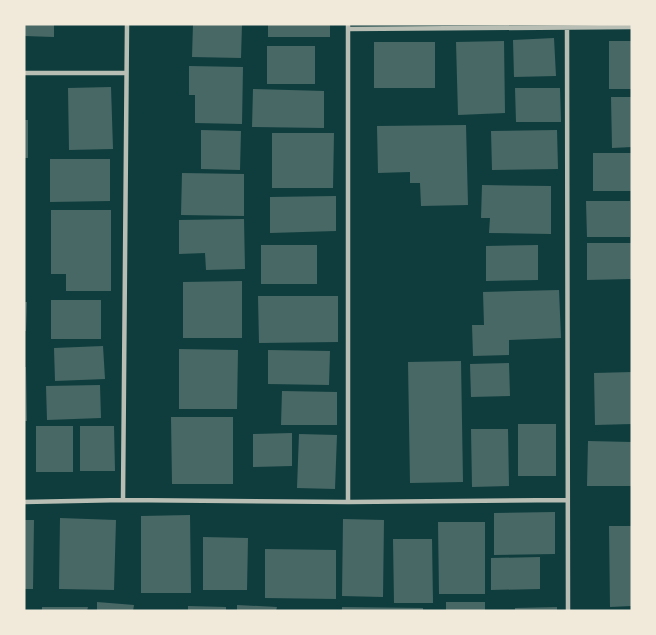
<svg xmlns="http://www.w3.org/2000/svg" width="656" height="635" font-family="Mulish,sans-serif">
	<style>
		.building { fill: #486865 }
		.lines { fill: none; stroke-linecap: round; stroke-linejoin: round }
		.service { stroke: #b8beb3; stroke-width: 4.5 }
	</style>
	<rect width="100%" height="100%" fill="#0f3d3e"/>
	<path class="building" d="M 24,24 L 54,24 L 54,37 L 24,36 Z
		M 193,24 L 242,24 L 241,58 L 192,57 Z
		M 268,24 L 330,24 L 330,37 L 268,37 Z
		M 554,38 L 556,76 L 514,77 L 513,40 Z
		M 504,41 L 505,113 L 458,115 L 456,42 Z
		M 609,41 L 632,41 L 632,89 L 609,89 Z
		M 374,42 L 435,42 L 435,88 L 374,88 Z
		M 267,46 L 315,46 L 315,84 L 267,84 Z
		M 189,66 L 243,67 L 242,124 L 195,123 L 195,95 L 189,95 Z
		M 111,87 L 113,149 L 69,150 L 68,88 Z
		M 515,88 L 560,88 L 561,122 L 516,122 Z
		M 253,89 L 324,91 L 324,128 L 252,127 Z
		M 611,97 L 632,97 L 632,147 L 612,148 Z
		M 24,120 L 28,120 L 28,158 L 24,158 Z
		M 466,125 L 468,205 L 421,206 L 420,183 L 410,183 L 410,172 L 378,173 L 377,126 Z
		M 201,130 L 241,131 L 240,170 L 201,169 Z
		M 557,130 L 558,169 L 492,170 L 491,131 Z
		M 272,133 L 334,133 L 333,188 L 272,188 Z
		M 593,153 L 632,153 L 632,191 L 593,191 Z
		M 50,159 L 110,159 L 110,201 L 50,202 Z
		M 182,173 L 244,174 L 244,216 L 181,215 Z
		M 482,185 L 551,186 L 551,234 L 489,233 L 490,218 L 481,218 Z
		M 336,196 L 336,231 L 270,233 L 270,197 Z
		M 586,201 L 630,201 L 630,237 L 587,237 Z
		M 51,210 L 111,210 L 111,291 L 66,291 L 66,274 L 51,274 Z
		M 244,219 L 245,269 L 206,270 L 205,253 L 179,254 L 179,220 Z
		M 587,243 L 631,243 L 631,279 L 587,280 Z
		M 261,245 L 317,245 L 317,284 L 261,284 Z
		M 538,245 L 538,280 L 486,281 L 486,246 Z
		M 242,281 L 242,338 L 183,338 L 183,282 Z
		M 559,290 L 561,338 L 509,340 L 509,355 L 473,356 L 472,325 L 484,325 L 483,292 Z
		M 258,296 L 338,296 L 338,342 L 259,343 Z
		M 51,300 L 101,300 L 101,339 L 51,339 Z
		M 24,302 L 27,302 L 26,331 L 24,331 Z
		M 103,346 L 105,379 L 55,381 L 54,348 Z
		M 179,349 L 238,350 L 237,409 L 179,409 Z
		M 268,350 L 330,351 L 329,385 L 268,384 Z
		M 461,361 L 463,482 L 410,483 L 408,362 Z
		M 509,363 L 510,396 L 471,397 L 470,364 Z
		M 24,367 L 26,367 L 27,421 L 24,421 Z
		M 632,372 L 632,424 L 595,425 L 594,373 Z
		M 100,385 L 101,418 L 47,420 L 46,386 Z
		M 282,391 L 337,392 L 337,425 L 281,425 Z
		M 171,417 L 233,417 L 233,484 L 172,484 Z
		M 518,424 L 556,424 L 556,476 L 518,476 Z
		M 36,426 L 73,426 L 73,472 L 36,472 Z
		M 80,426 L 114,426 L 115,471 L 80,471 Z
		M 471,429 L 508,429 L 509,486 L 472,487 Z
		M 292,433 L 292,466 L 253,467 L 253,434 Z
		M 299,434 L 337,435 L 335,489 L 297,488 Z
		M 588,441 L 632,442 L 632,486 L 587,486 Z
		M 555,512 L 555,554 L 494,555 L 494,513 Z
		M 190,515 L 191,593 L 141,593 L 141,516 Z
		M 60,518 L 116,520 L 114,590 L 59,589 Z
		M 343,519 L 384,520 L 383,597 L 342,596 Z
		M 24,520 L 34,520 L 33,589 L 24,589 Z
		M 438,522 L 485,522 L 485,594 L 439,594 Z
		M 609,526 L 632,526 L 632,606 L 610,607 Z
		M 203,537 L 248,538 L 247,590 L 203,590 Z
		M 393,539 L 432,539 L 433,603 L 394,603 Z
		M 265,549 L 336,550 L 336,599 L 265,598 Z
		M 540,557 L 540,589 L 491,590 L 491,558 Z
		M 97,602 L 134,605 L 133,611 L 97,611 Z
		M 446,602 L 485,602 L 485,611 L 446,611 Z
		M 237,605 L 277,607 L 276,611 L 237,611 Z
		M 188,606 L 226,607 L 226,611 L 188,611 Z
		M 42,607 L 88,607 L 87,611 L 42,611 Z
		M 342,607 L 423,608 L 423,611 L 342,611 Z
		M 557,607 L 557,611 L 515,611 L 515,608 Z"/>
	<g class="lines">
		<path class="service" d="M 567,28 L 568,611
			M 349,29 L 632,27
			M 24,73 L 126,73
			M 123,500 L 127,24
			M 24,502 L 123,500 L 348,502 L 567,500
			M 348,502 L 348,24"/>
	</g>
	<rect width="656" height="635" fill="none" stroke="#f1e9da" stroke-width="51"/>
</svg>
